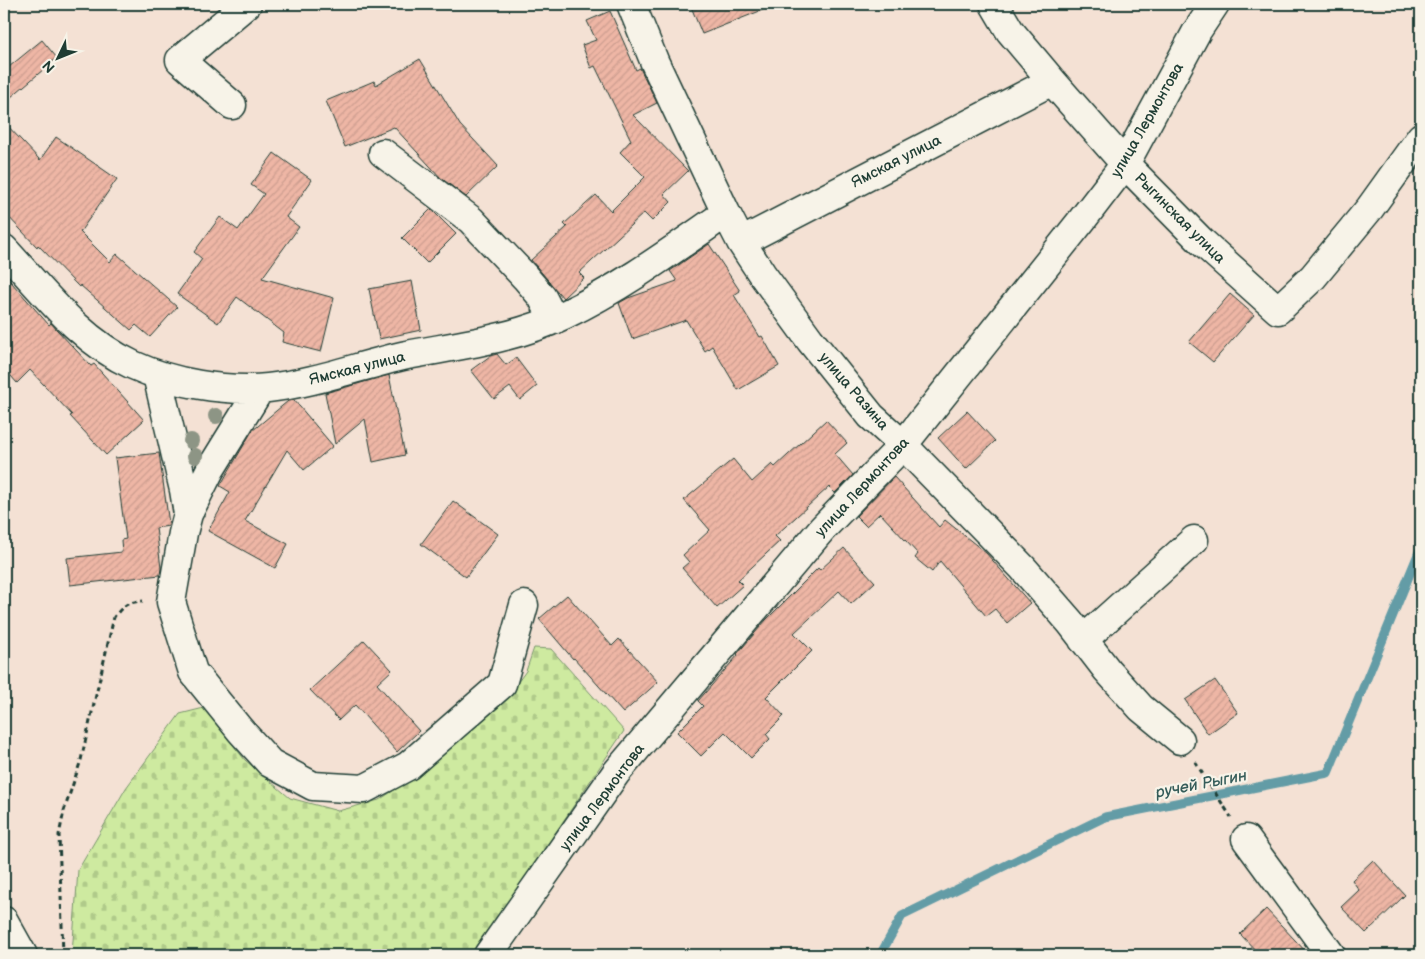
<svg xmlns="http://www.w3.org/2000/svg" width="1425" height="959" font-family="'Balsamiq Sans',sans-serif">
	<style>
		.cemetery { fill: url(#cemetery-stones); stroke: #76946a }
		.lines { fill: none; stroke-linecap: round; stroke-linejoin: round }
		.stream { stroke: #639ca6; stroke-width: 9 }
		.building { fill: url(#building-hatch); stroke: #1f3d34 }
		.minor-casing { stroke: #1f3d34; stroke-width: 31 }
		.path { stroke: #1f3d34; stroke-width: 3; stroke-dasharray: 5 4; stroke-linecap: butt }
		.minor { stroke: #f7f3e8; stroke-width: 28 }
		.tree { fill: #8d9585 }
		.labels { text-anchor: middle; stroke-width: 4.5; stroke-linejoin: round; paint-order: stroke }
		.street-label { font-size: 15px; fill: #1f3d34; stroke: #f7f3e8 }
		.water-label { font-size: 16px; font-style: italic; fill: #365d5a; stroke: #f7f3e8 }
	</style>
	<defs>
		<pattern id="cemetery-stones" width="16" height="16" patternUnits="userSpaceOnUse" patternTransform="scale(1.25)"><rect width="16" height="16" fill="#ceeaa0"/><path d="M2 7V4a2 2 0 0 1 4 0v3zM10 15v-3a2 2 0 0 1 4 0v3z" fill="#b0ca8a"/></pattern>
		<pattern id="building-hatch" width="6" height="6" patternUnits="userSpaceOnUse" patternTransform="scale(1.25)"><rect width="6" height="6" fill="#eeb6a5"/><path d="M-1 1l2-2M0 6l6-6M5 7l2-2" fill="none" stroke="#cc9d8f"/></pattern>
	</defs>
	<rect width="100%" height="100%" fill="#f4e1d4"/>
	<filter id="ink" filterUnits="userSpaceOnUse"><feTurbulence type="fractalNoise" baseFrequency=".02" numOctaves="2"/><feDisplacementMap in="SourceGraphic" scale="10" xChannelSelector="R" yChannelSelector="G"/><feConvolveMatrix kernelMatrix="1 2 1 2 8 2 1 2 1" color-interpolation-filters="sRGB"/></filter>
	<g filter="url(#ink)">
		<path class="cemetery" d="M 534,648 L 551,649 L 624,731 L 473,955 L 72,955 L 78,870 L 126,788 L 180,714 L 204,708 L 245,760 L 290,798 L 338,811 L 379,800 L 422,772 L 501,705 L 526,671 Z"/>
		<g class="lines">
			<path class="stream" d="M 880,955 L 902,916 L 1105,817 L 1328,773 L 1421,547"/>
		</g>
		<path class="building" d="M 690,4 L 775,4 L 775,5 L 702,34 Z
			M 610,11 L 636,70 L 640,68 L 657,103 L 633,115 L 688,171 L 664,194 L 671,202 L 652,221 L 644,213 L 579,273 L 584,278 L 563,298 L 531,260 L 567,227 L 564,224 L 596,195 L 611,211 L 645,177 L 620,152 L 631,140 L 595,66 L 591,68 L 582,45 L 596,40 L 587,21 Z
			M 42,40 L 57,58 L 4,103 L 4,71 Z
			M 420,59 L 460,125 L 498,166 L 466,197 L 441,178 L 394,127 L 345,147 L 326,101 L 374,81 L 376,85 Z
			M 4,122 L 40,160 L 56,137 L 117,179 L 80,232 L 110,262 L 117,254 L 177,307 L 150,337 L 136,325 L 131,330 L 80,285 L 79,287 L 38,245 L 37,247 L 4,212 Z
			M 274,153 L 312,180 L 286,217 L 299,227 L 262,278 L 334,298 L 321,352 L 282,342 L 284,333 L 237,297 L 218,323 L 177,294 L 202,259 L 194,252 L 220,217 L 238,230 L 264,194 L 251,185 Z
			M 431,209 L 456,234 L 427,263 L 402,238 Z
			M 709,244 L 740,291 L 734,295 L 760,337 L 762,336 L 779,366 L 738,390 L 712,346 L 705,351 L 686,320 L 632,339 L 619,303 L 628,298 L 677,281 L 670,271 Z
			M 4,274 L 49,325 L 51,323 L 57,330 L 91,366 L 94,364 L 144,420 L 106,455 L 70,416 L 72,415 L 30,370 L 17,383 L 4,368 Z
			M 412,281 L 421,330 L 379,339 L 369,289 Z
			M 1230,294 L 1254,315 L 1213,362 L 1189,342 Z
			M 497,354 L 506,365 L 516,358 L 537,386 L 520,400 L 510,387 L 494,399 L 471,370 L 490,356 Z
			M 389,375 L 405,455 L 373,462 L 365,419 L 335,444 L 325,393 Z
			M 294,400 L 333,446 L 304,470 L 287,450 L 245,521 L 288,544 L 275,568 L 208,531 L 230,492 L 220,486 L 252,431 L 288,401 Z
			M 967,411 L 995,441 L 966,469 L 938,438 Z
			M 826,420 L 847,443 L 835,454 L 853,475 L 835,493 L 829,487 L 775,536 L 780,541 L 738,580 L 743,585 L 717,608 L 682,568 L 689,562 L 683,555 L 710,530 L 684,500 L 733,459 L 752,482 L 772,464 L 775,467 Z
			M 159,453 L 169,524 L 169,526 L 156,528 L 161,568 L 160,575 L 70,585 L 67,558 L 122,552 L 121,540 L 126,539 L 115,458 Z
			M 894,477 L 939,527 L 945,520 L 986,553 L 1030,603 L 1007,623 L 995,609 L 986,616 L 940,561 L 932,572 L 915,558 L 918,554 L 880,513 L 866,526 L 856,516 Z
			M 453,501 L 498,534 L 466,577 L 421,544 Z
			M 844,548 L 875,582 L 851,604 L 839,591 L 794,633 L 812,651 L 766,697 L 784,716 L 766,734 L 770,739 L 751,758 L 725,732 L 701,756 L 677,732 L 703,706 L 698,701 L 738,655 L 737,654 L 766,620 L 818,568 L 820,570 Z
			M 567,595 L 612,646 L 619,639 L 658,682 L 623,713 L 574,658 L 573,659 L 539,619 Z
			M 364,640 L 392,670 L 377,684 L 419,731 L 397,752 L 355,705 L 339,720 L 310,690 Z
			M 1215,680 L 1238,713 L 1208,734 L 1185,700 Z
			M 1373,860 L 1405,895 L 1366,933 L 1341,907 L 1359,890 L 1352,880 Z
			M 1266,909 L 1309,955 L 1260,955 L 1240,934 Z"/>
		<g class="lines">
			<g class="minor-casing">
				<path id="minor" d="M 631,4 L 655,63 L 726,213 L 741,242 L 762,274 L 810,340 L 871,416 L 903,445 L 1023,568 L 1070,622 L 1107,670 L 1141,708 L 1180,740
					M 994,4 L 1010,31 L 1052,81 L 1125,164 L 1201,241 L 1278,310 L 1313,277 L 1370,208 L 1421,137
					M 232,105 L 180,60 L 247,4
					M 383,153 L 471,220 L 525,277 L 542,297 L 554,320
					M 741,242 L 1052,81
					M 4,249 C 43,291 80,341 133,365 C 172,383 225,392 268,388 C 315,383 361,365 407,355 C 459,345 515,339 564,315 C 621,288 674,249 726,213
					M 157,375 L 184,490 L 188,514
					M 260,389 L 210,470 L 188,514 L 183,533 L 171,602 L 193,672 L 240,730 L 270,763 L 313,786 L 364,789 L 408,766 L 502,684 L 524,605
					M 1083,640 L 1194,540
					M 1246,839 L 1331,955
					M 4,921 L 23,955
					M 488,955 L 616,773 L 822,529 L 903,445 L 1082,220 L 1125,164 L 1197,31 L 1215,4"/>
			</g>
			<path class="path" d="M 1195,762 L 1231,817
				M 63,955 L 59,835 L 64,811 L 81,760 L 114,617 C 124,605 127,602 143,601"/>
			<use href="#minor" class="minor"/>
		</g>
		<g class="tree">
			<circle cx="216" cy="416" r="8"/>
			<circle cx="191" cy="441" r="8"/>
			<circle cx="195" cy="456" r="8"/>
		</g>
	</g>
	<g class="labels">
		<g class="street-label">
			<text transform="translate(1147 120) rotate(-60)" y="5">улица Лермонтова</text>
			<text transform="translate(896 161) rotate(-27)" y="5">Ямская улица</text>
			<text transform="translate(1180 218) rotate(45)" y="5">Рыгинская улица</text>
			<text transform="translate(357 368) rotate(-14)" y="5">Ямская улица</text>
			<text transform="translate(854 391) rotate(49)" y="5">улица Разина</text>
			<text transform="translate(862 487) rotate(-47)" y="5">улица Лермонтова</text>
			<text transform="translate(602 797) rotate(-53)" y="5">улица Лермонтова</text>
		</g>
		<g class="water-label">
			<text transform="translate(1201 783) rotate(-11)" y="6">ручей Рыгин</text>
		</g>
	</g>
	<rect width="1425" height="959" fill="none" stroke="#f7f3e8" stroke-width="20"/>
	<rect x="10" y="10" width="1405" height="939" fill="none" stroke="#1f3d34" stroke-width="2" filter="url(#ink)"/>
	<g transform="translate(58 58) rotate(227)" stroke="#f7f3e8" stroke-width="4" paint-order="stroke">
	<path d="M0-4L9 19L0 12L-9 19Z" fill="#1f3d34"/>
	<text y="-8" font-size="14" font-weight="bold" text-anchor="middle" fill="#1f3d34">N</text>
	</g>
</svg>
